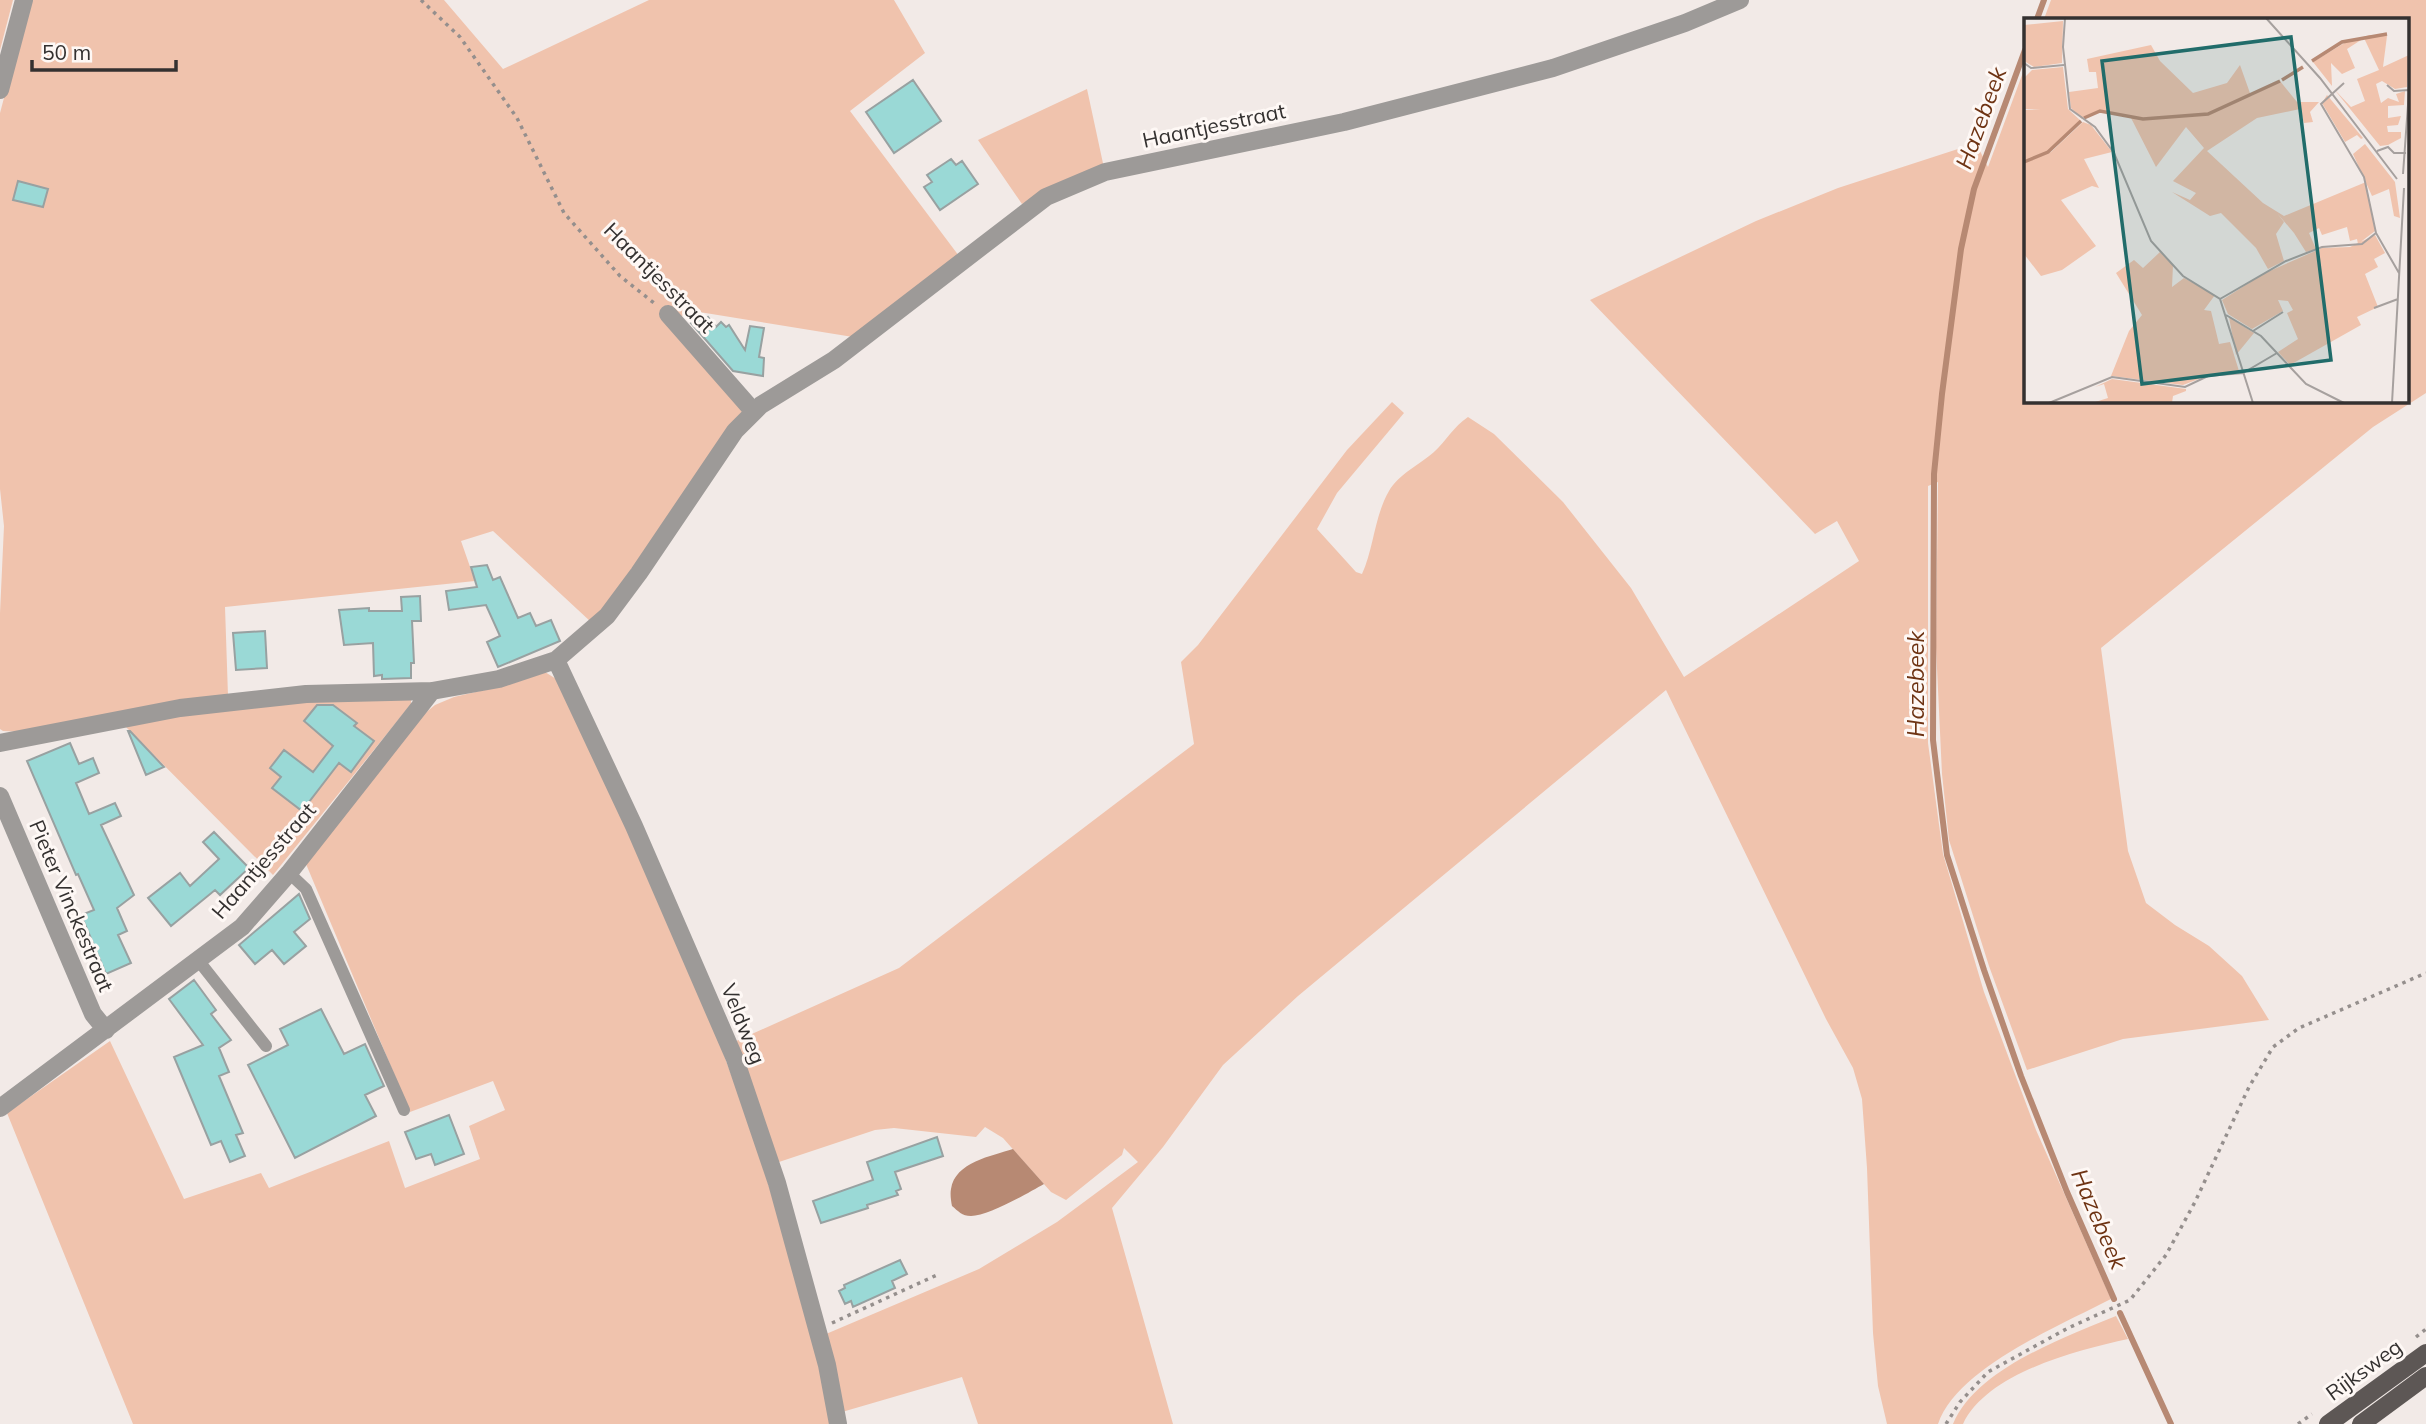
<svg xmlns="http://www.w3.org/2000/svg" width="2426" height="1424" font-family="Mulish,sans-serif">
	<style>
		.green { fill: #f0c3ad }
		.water { fill: #b78973 }
		.lines { fill: none; stroke-linecap: round; stroke-linejoin: round }
		.stream { stroke: #b78973; stroke-width: 6 }
		.building { fill: #9ad9d6; stroke: #98a1a1; stroke-width: 2 }
		.path { stroke: #958f8d; stroke-width: 3.5; stroke-dasharray: 3.5 5; stroke-linecap: butt }
		.lane { stroke: #9d9a98; stroke-width: 12 }
		.street { stroke: #9d9a98; stroke-width: 18 }
		.primary { stroke: #5d5755; stroke-width: 18 }
		.labels { text-anchor: middle; stroke-width: 6; stroke-linejoin: round; paint-order: stroke }
		.street-label { font-size: 21px; fill: #343130; stroke: #fef8f5 }
		.water-label { font-size: 23px; font-style: italic; fill: #6e3313; stroke: #fef8f5 }
		.inset-river { fill: none; stroke: #b78973; stroke-width: 3.5 }
		.inset-road { fill: none; stroke: #a6a09e; stroke-width: 2 }
		.view { fill: #216c6a; fill-opacity: 0.15; stroke: #216c6a; stroke-width: 3.5 }
		.inset-edge { fill: none; stroke: #343130; stroke-width: 3.5 }
	</style>
	<rect width="100%" height="100%" fill="#f2eae7"/>
	<path class="green" d="M 0,0 L 13,0 L 0,50 Z
		M 30,0 L 444,0 L 503,69 L 649,0 L 894,0 L 925,53 L 850,111 L 959,256 L 853,337 L 687,310 L 673,327 L 744,411 L 604,608 L 591,622 L 493,531 L 461,541 L 475,581 L 225,607 L 228,696 L 23,732 L 3,731 L 0,729 L 0,613 L 4,526 L 0,489 L 0,113 Z
		M 2051,0 L 2426,0 L 2426,393 L 2373,427 L 2101,648 L 2128,851 L 2146,903 L 2175,925 L 2209,946 L 2242,976 L 2269,1020 L 2123,1039 L 2027,1070 L 1989,966 L 1949,840 L 1942,774 L 1936,647 L 1938,482 L 1928,486 L 1928,743 L 1943,854 L 1984,992 L 2036,1130 L 2111,1299 C 2061,1325 1957,1368 1938,1424 L 1887,1424 L 1878,1386 L 1873,1333 L 1867,1168 L 1862,1099 L 1853,1068 L 1826,1019 L 1666,690 L 1298,996 L 1223,1065 L 1163,1147 L 1112,1208 L 1173,1424 L 978,1424 L 962,1377 L 842,1412 L 826,1334 L 979,1269 L 1057,1222 L 1138,1162 L 1124,1148 L 1122,1155 L 1066,1200 L 1051,1192 L 1003,1138 L 985,1127 L 976,1137 L 894,1128 L 875,1130 L 776,1163 L 734,1042 L 899,968 L 1194,744 L 1181,662 L 1198,645 L 1347,450 L 1392,402 L 1404,413 L 1337,493 L 1317,529 L 1356,572 L 1362,574 C 1374,548 1374,517 1389,491 C 1398,475 1420,464 1434,452 C 1446,441 1454,426 1468,417 L 1494,434 L 1563,502 L 1631,588 L 1684,677 L 1859,561 L 1837,521 L 1815,534 L 1590,300 L 1756,221 L 1838,188 L 1961,148 L 1978,147 L 1988,167 L 2025,67 L 2025,401 L 2407,401 L 2407,19 L 2044,19 Z
		M 1087,89 L 1104,168 L 1064,181 L 1022,204 L 978,140 Z
		M 545,672 L 561,682 L 703,998 L 753,1134 L 783,1232 L 814,1338 L 832,1424 L 133,1424 L 7,1113 L 110,1041 L 184,1199 L 261,1173 L 269,1188 L 389,1141 L 405,1188 L 480,1159 L 469,1126 L 505,1110 L 493,1081 L 410,1112 L 306,864 L 412,724 L 435,705 L 454,697 L 514,683 Z
		M 411,699 L 411,704 L 273,875 L 123,724 L 277,702 Z
		M 2116,1316 L 2128,1339 C 2077,1350 1987,1373 1963,1424 L 1953,1424 C 1976,1369 2063,1338 2116,1316 Z"/>
	<path class="water" d="M 1013,1149 L 1044,1184 C 1028,1193 988,1216 971,1216 C 962,1216 958,1211 952,1206 C 951,1201 950,1194 951,1189 C 955,1162 992,1156 1013,1149 Z"/>
	<g class="lines">
		<path class="stream" d="M 2037,19 L 2044,0
			M 2025,50 L 1974,189 L 1961,249 L 1942,394 L 1934,474 L 1933,740 L 1947,855 L 1984,970 L 2021,1076 L 2067,1192 L 2114,1299
			M 2120,1313 L 2171,1424"/>
	</g>
	<path class="building" d="M 913,80 L 941,121 L 894,153 L 866,112 Z
		M 951,159 L 956,165 L 962,161 L 978,184 L 940,210 L 924,187 L 932,182 L 927,175 Z
		M 18,181 L 48,189 L 43,207 L 13,200 Z
		M 702,314 L 706,319 L 708,317 L 716,327 L 721,322 L 726,327 L 729,325 L 745,350 L 750,326 L 764,328 L 759,357 L 764,358 L 763,376 L 733,371 L 691,323 Z
		M 487,565 L 493,580 L 500,577 L 518,618 L 530,613 L 536,626 L 551,620 L 560,641 L 498,667 L 487,642 L 500,636 L 486,605 L 449,610 L 446,591 L 477,587 L 471,567 Z
		M 420,596 L 421,621 L 412,621 L 414,663 L 411,663 L 411,678 L 382,679 L 382,675 L 374,676 L 373,643 L 344,645 L 339,610 L 369,608 L 369,611 L 402,611 L 401,597 Z
		M 265,631 L 267,668 L 236,670 L 233,633 Z
		M 317,705 L 333,705 L 357,723 L 354,726 L 374,741 L 351,772 L 339,763 L 302,811 L 272,788 L 281,777 L 270,768 L 284,750 L 313,772 L 333,746 L 304,721 Z
		M 128,731 L 130,731 L 164,767 L 146,775 Z
		M 70,743 L 79,764 L 93,758 L 99,773 L 76,783 L 89,814 L 115,803 L 121,816 L 101,825 L 134,895 L 117,908 L 127,931 L 118,935 L 131,963 L 106,974 L 81,915 L 94,910 L 78,874 L 76,875 L 27,761 Z
		M 214,832 L 249,868 L 220,895 L 215,890 L 171,926 L 148,898 L 180,873 L 190,886 L 219,859 L 203,842 Z
		M 299,894 L 310,919 L 294,932 L 306,946 L 284,964 L 272,950 L 255,964 L 239,945 Z
		M 194,980 L 216,1010 L 211,1014 L 231,1040 L 219,1048 L 229,1072 L 219,1076 L 243,1133 L 236,1135 L 245,1156 L 230,1162 L 221,1141 L 211,1145 L 174,1057 L 203,1045 L 169,999 Z
		M 321,1009 L 344,1054 L 365,1044 L 384,1086 L 365,1095 L 376,1116 L 295,1158 L 248,1065 L 288,1045 L 280,1029 Z
		M 449,1115 L 464,1154 L 435,1165 L 431,1154 L 416,1159 L 405,1132 Z
		M 937,1137 L 943,1156 L 895,1172 L 901,1189 L 896,1191 L 898,1195 L 867,1205 L 868,1208 L 821,1223 L 813,1201 L 873,1180 L 867,1162 Z
		M 900,1260 L 907,1274 L 892,1281 L 895,1288 L 853,1307 L 851,1301 L 845,1304 L 839,1291 L 845,1288 L 844,1285 Z"/>
	<g class="lines">
		<path class="path" d="M 421,0 L 460,37 L 517,118 L 564,213 L 620,276 L 654,303
			M 832,1323 L 939,1274
			M 2416,1337 L 2426,1329
			M 1946,1424 L 1960,1402 L 1988,1372 L 2068,1328 L 2130,1300 L 2166,1255 L 2195,1202 L 2249,1087 L 2273,1047 L 2299,1028 L 2426,973
			M 2298,1424 L 2312,1414"/>
		<path class="lane" d="M 289,873 L 306,889 L 404,1110
			M 198,960 L 266,1046"/>
		<path class="street" d="M 0,90 L 24,0
			M 668,314 L 754,412
			M 556,660 L 634,826 L 735,1059 L 777,1183 L 827,1365 L 838,1424
			M 0,743 L 180,708 L 306,694 L 432,691 L 499,679 L 556,660 L 607,616 L 639,573 L 735,431 L 761,405 L 834,360 L 1046,197 L 1105,172 L 1344,122 L 1553,68 L 1685,23 L 1740,0
			M 0,796 L 93,1014 L 106,1030
			M 0,1108 L 242,927 L 289,873 L 432,691"/>
		<path class="primary" d="M 2328,1424 L 2426,1353
			M 2361,1424 L 2426,1376"/>
	</g>
	<g class="labels">
		<g class="street-label">
			<text transform="translate(1214 126) rotate(-12)" y="7">Haantjesstraat</text>
			<text transform="translate(659 278) rotate(45)" y="7">Haantjesstraat</text>
			<text transform="translate(264 861) rotate(-49)" y="7">Haantjesstraat</text>
			<text transform="translate(71 906) rotate(67)" y="7">Pieter Vinckestraat</text>
			<text transform="translate(743 1024) rotate(68)" y="7">Veldweg</text>
			<text transform="translate(2364 1370) rotate(-36)" y="7">Rijksweg</text>
		</g>
		<g class="water-label">
			<text transform="translate(1981 118) rotate(-70)" y="8">Hazebeek</text>
			<text transform="translate(1916 684) rotate(-90)" y="8">Hazebeek</text>
			<text transform="translate(2099 1219) rotate(67)" y="8">Hazebeek</text>
		</g>
	</g>
	<g transform="translate(2024 18)">
		<rect width="385" height="385" fill="#f2eae7"/>
		<path d="M 39,3 L 38,45 L 10,49 L 0,43 L 0,7 ZM 346,17 L 363,18 L 359,49 L 385,37 L 383,69 L 371,71 L 358,63 L 352,66 L 357,85 L 364,80 L 375,84 L 372,76 L 381,73 L 380,87 L 364,88 L 364,100 L 377,98 L 374,107 L 363,108 L 364,114 L 377,114 L 377,120 L 364,127 L 356,128 L 310,71 L 327,89 L 341,83 L 333,61 L 355,52 L 340,20 L 323,31 L 331,50 L 318,56 L 307,45 L 308,68 L 289,44 L 322,24 ZM 127,27 L 136,43 L 169,75 L 203,65 L 216,47 L 227,78 L 198,93 L 256,63 L 273,84 L 295,84 L 286,94 L 289,104 L 280,105 L 276,91 L 233,100 L 183,133 L 239,185 L 260,198 L 342,164 L 351,213 L 334,226 L 333,221 L 326,223 L 323,209 L 298,217 L 295,210 L 285,215 L 292,231 L 282,234 L 270,215 L 253,195 L 260,204 L 252,216 L 260,243 L 244,251 L 232,230 L 197,195 L 186,198 L 148,174 L 166,182 L 172,175 L 149,163 L 180,130 L 162,109 L 132,149 L 106,98 L 76,92 L 58,101 L 47,90 L 45,74 L 74,70 L 72,54 L 65,54 L 63,41 ZM 39,49 L 44,91 L 57,103 L 26,133 L 0,143 L 0,92 L 17,91 L 0,91 L 0,60 L 8,52 ZM 303,77 L 339,120 L 337,121 L 333,117 L 321,124 L 298,85 ZM 59,104 L 67,107 L 88,134 L 60,141 L 75,170 L 68,168 L 37,182 L 72,228 L 38,252 L 17,258 L 0,236 L 0,145 L 27,134 ZM 341,126 L 371,164 L 376,200 L 370,198 L 365,171 L 348,178 L 329,136 ZM 351,217 L 361,235 L 350,241 L 354,249 L 341,256 L 354,289 L 333,299 L 337,307 L 266,347 L 254,334 L 274,321 L 263,295 L 269,292 L 264,283 L 254,282 L 259,293 L 228,311 L 204,296 L 198,282 L 239,256 L 298,230 L 326,229 ZM 136,234 L 149,247 L 148,269 L 160,260 L 191,277 L 180,292 L 187,293 L 195,326 L 206,324 L 215,353 L 188,356 L 159,367 L 87,358 L 105,313 L 118,297 L 92,255 L 110,242 L 119,250 ZM 205,299 L 230,315 L 212,337 ZM 88,361 L 162,371 L 162,373 L 149,378 L 148,385 L 68,385 L 84,380 L 80,366 L 71,369 Z" fill="#f0c3ad"/>
		<path class="inset-river" d="M 288,43 L 318,24 L 363,16M 258,62 L 279,49M 60,100 L 76,93 L 119,101 L 184,96 L 256,63M 0,144 L 24,134 L 57,103"/>
		<path class="inset-road" d="M 41,0 L 39,29 L 46,91 L 71,109 L 90,135 L 127,223 L 159,258 L 196,281 L 229,385M 242,0 L 296,60 L 373,161M 0,45 L 7,50 L 40,47M 320,65 L 297,86 L 340,159 L 352,215 L 375,255M 363,67 L 370,73 L 385,72M 353,133 L 364,129 L 370,135 L 382,135M 379,156 L 385,73M 196,281 L 262,243 L 298,229 L 338,226 L 352,215M 350,290 L 374,281M 202,297 L 237,318 L 282,366 L 320,385M 229,313 L 259,294M 25,385 L 88,359 L 161,369 L 184,358 L 219,355 L 253,335M 368,385 L 380,170"/>
		<path class="view" d="M 267,19 L 307,342 L 118,366 L 78,43 Z"/>
		<rect width="385" height="385" class="inset-edge"/>
	</g>
	<path d="M32 60v10h144v-10" fill="none" stroke="#343130" stroke-width="3.5"/>
	<text x="42" y="60" font-size="21" fill="#343130" stroke="#fef8f5" stroke-width="5" paint-order="stroke">50 m</text>
</svg>
